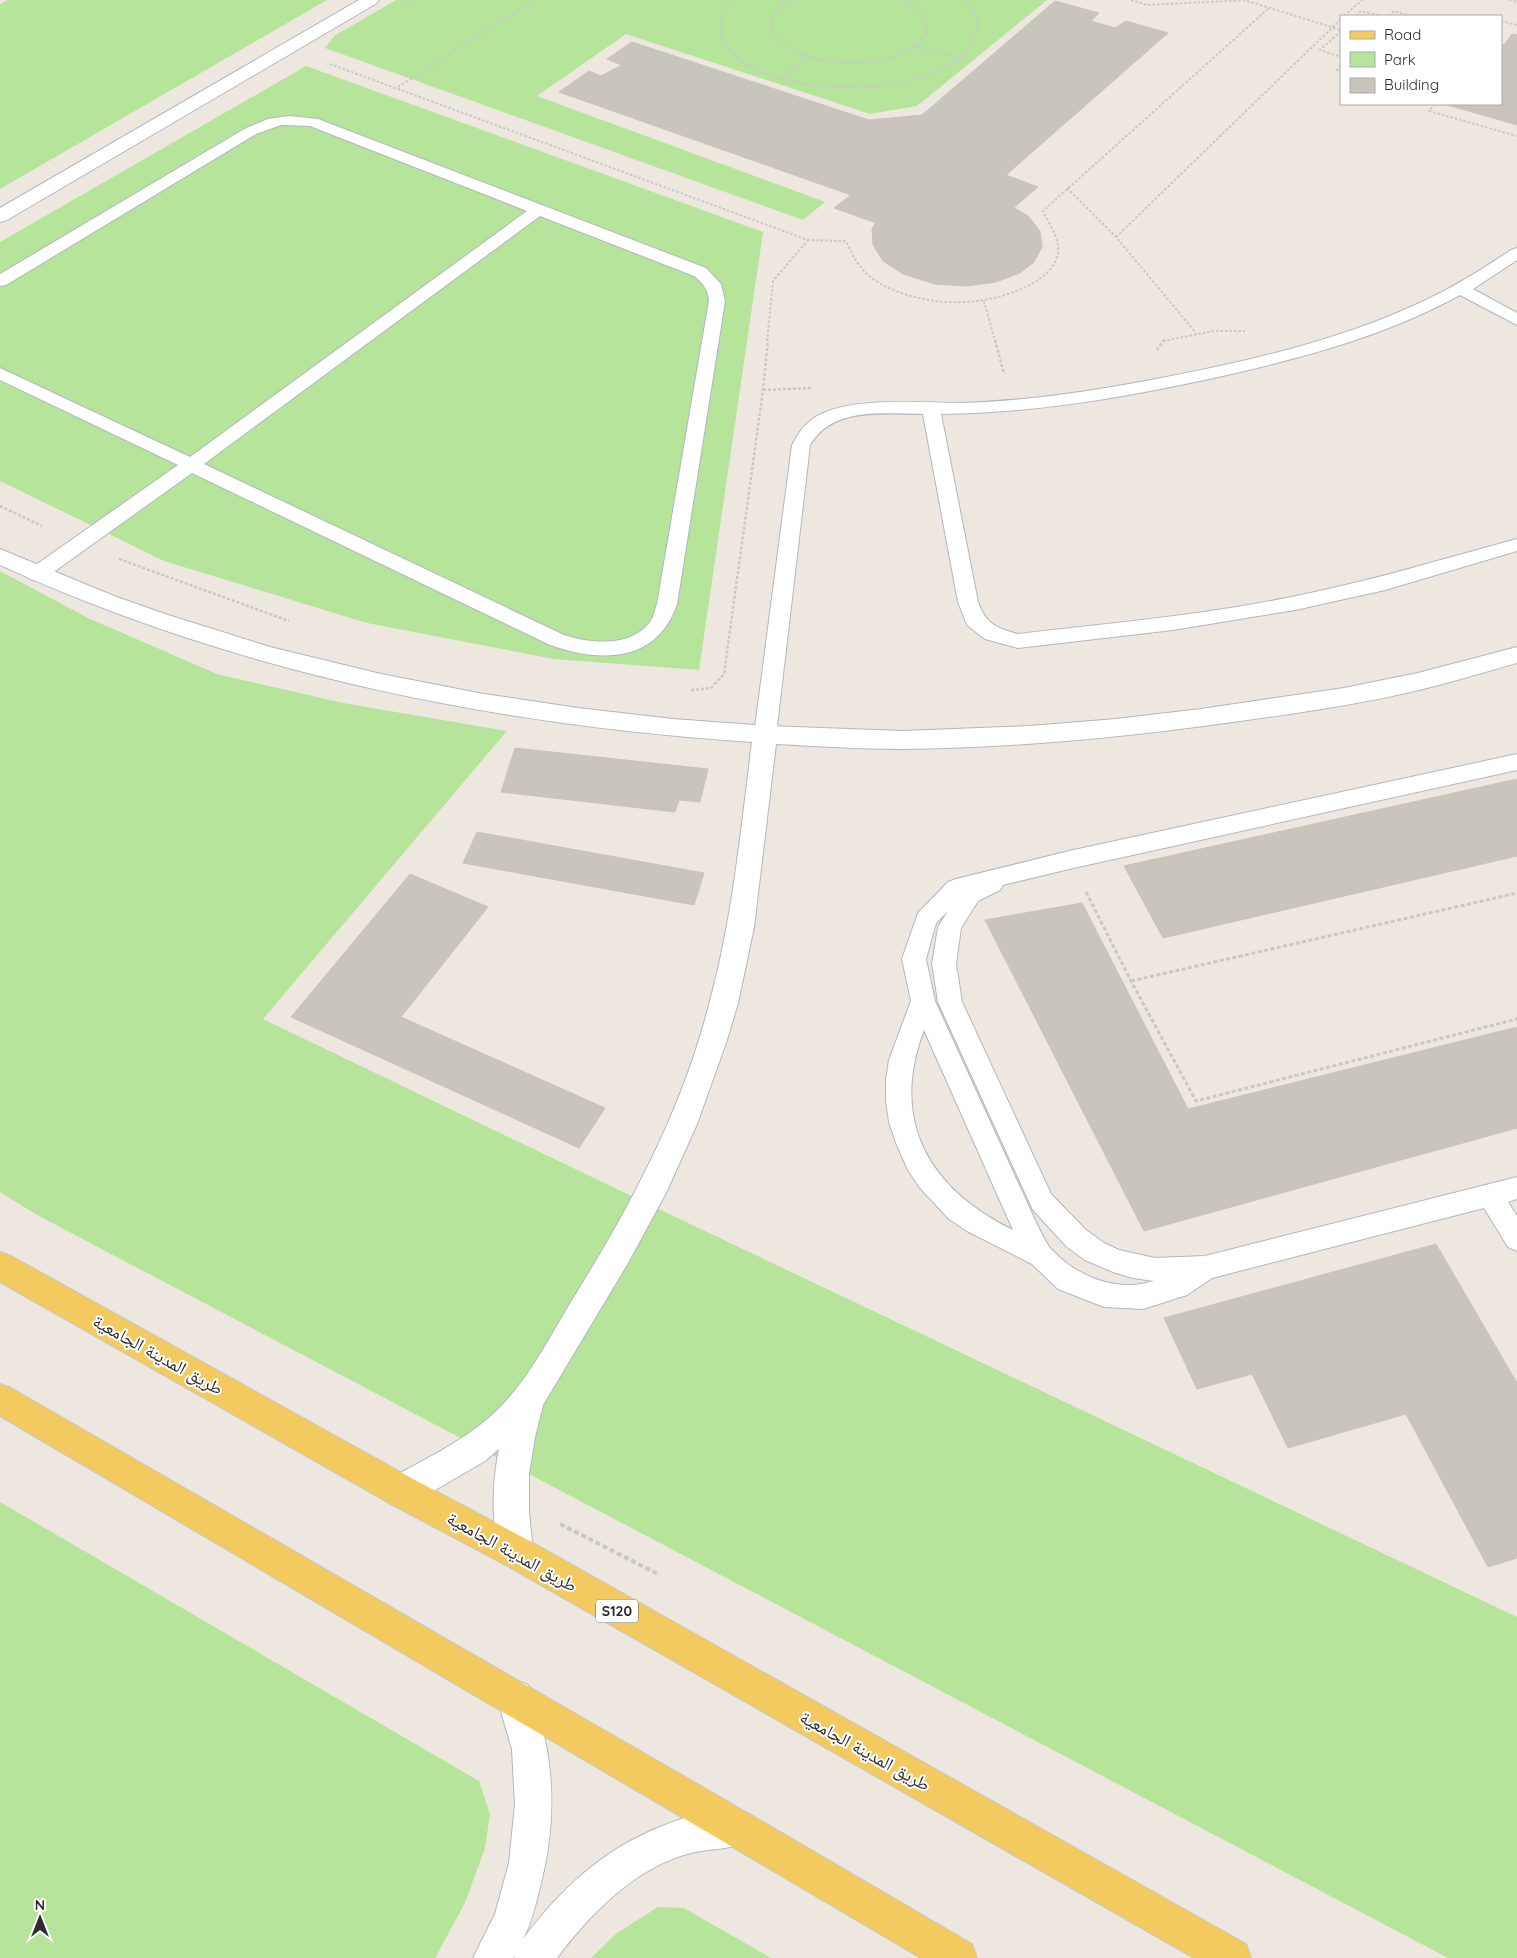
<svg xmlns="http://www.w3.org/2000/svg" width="1517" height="1958" font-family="Quicksand,'Noto Naskh Arabic',sans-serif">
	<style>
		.green { fill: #b7e49b }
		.building { fill: #c9c5bd; stroke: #cac3b8 }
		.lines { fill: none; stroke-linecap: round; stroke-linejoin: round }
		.service-casing { stroke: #b2b6c0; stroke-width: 2 }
		.minor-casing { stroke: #b2b6c0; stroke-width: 2 }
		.primary-casing { stroke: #c8c8c8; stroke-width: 2 }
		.path-far3 { stroke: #c8c8c8; stroke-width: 2; stroke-dasharray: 2.5 2; stroke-linecap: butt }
		.path-far2 { stroke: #c8c8c8; stroke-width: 2.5; stroke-dasharray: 3 2; stroke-linecap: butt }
		.path-far1 { stroke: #c8c8c8; stroke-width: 3; stroke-dasharray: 4 2.5; stroke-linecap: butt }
		.path { stroke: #c8c8c8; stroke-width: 4; stroke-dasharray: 5 3; stroke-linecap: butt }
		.service { fill: #fff; fill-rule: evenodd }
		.minor { fill: #fff; fill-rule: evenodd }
		.primary { fill: #f2ca60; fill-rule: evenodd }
		.labels { text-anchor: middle; stroke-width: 4; stroke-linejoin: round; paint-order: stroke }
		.shield { fill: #fff; stroke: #6b6b6b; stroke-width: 1 }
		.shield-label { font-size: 14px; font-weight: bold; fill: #2c2c2c }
		.near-street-label { font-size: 18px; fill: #2c2c2c; stroke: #fff }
	</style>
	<rect width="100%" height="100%" fill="#eee7df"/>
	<path class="green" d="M 7,0 L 327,0 L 0,189 L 0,4 Z
		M 396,0 L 1047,0 L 917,106 L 870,114 L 626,34 L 537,96 L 825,202 L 803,220 L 325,48 L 334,36 Z
		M 306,66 L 763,232 L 699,670 L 554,659 L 367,623 L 164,561 L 0,481 L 0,242 Z
		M 0,571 L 88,618 L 217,674 L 343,703 L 507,731 L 263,1019 L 646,1203 L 1517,1617 L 1517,1958 L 1448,1958 L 37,1215 L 0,1192 Z
		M 0,1502 L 479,1781 L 490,1814 L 485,1848 L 465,1903 L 435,1958 L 0,1958 Z
		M 658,1907 L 684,1908 L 771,1958 L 591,1958 L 617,1933 Z"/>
	<path class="building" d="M 1055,1 L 1099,13 L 1091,21 L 1115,28 L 1126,21 L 1168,33 L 1006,175 L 1038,187 L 961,253 L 834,208 L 851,195 L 559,92 L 589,71 L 601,76 L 622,65 L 607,59 L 632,42 L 869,120 L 922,115 Z
		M 1512,34 L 1517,35 L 1517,125 L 1444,104 L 1501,104 L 1501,44 L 1504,45 Z
		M 1013,207 L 1028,216 L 1040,231 L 1042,247 L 1034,262 L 1020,273 L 996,282 L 967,286 L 935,284 L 903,274 L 883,261 L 873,245 L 872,229 L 876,222 L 961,253 Z
		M 515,748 L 708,769 L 700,802 L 679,800 L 675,812 L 501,792 Z
		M 1517,779 L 1517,856 L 1163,938 L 1124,866 Z
		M 477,832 L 704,873 L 694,905 L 463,863 Z
		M 410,874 L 488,907 L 401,1017 L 605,1108 L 579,1148 L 291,1017 Z
		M 1082,903 L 1188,1109 L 1517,1027 L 1517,1128 L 1144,1231 L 985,920 Z
		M 1436,1244 L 1517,1383 L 1517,1558 L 1488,1567 L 1406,1414 L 1288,1448 L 1252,1374 L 1197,1389 L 1164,1318 Z"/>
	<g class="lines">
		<g class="service-casing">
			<path id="service" d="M 289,116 L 318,119 L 706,268 L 721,284 L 725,301 L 677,604 C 657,663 601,663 550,645 L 192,473 L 44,579 L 37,581 L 30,579 L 27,574 L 30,569 L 178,465 L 0,380 L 0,368 L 190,457 L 527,211 L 310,126 L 281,125 L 256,134 L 6,285 L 0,286 L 0,274 L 246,128 L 268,119 ZM 540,216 L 694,276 C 703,283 708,289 709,301 L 657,604 C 655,609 654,615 652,619 C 634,648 591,644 564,635 L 204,464 Z
				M 1517,248 L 1517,260 L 1473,289 L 1517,313 L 1517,325 L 1460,295 C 1391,333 1313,355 1236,373 C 1139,395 1041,413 941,414 L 978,602 C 986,624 996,628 1018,634 C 1111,623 1205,615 1296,596 C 1371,581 1443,559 1517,539 L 1517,551 L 1385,590 L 1295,610 L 1173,630 L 1018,648 L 985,639 L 967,625 L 958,602 L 923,414 C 884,414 833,406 810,445 L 776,735 L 773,740 L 765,743 L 757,740 L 754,735 L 792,445 C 797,436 802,427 810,421 C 842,395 920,403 960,403 C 1028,401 1095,391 1161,378 C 1254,360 1351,338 1436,295 C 1462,282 1487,266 1511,250 Z
				M 1517,754 L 1517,770 L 1069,869 L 1003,885 L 1000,890 L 978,901 L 961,928 L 956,964 L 962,1002 L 1051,1194 L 1086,1230 L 1104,1243 L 1119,1250 L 1155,1258 L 1205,1256 L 1517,1177 L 1517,1199 L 1508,1202 L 1517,1216 L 1517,1251 L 1508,1247 L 1484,1208 L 1212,1278 L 1187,1295 L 1143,1309 L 1104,1307 L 1058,1289 L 1032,1264 L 967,1231 L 949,1219 L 920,1188 L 908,1170 L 896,1143 L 889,1122 L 886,1101 L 886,1080 L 889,1060 L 911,1001 L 902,959 L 918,913 L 948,882 L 956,879 L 1069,851 ZM 948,911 L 938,927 L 932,964 L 938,1002 L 1033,1210 L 1067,1247 L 1085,1260 L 1113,1272 L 1133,1278 L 1154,1281 C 1117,1293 1077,1277 1051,1249 C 1044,1240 1039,1228 1034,1218 L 935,1001 L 926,959 L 936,923 ZM 924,1030 L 1013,1230 C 929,1189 889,1121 924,1030 Z"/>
		</g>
		<g class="minor-casing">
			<path id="minor" d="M 359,0 L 379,0 L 377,3 L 7,220 L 0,222 L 0,208 Z
				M 0,549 L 114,596 L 168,615 L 270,647 L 381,674 L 484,694 L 578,708 L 673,719 L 768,726 L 902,731 L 1030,726 L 1116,719 L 1201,709 L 1344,688 L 1418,673 L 1517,647 L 1517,663 C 1484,672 1452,682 1419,690 C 1360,704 1300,713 1240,721 C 1128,737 1014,748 901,749 C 859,749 818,746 776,744 L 754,927 L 738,1003 L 727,1040 L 697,1124 L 666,1193 L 628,1263 L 543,1405 L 535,1437 L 529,1474 L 529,1512 L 533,1552 L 528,1564 L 516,1569 L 504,1564 C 490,1530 492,1485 499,1449 L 485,1461 L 413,1503 L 401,1507 L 389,1503 L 384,1491 L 389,1479 C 424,1460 461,1442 491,1416 C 527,1384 549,1338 574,1297 C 632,1204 683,1108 710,1001 C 733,916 741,829 752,742 C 494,725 236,673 0,565 Z
				M 515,1680 L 528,1685 C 556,1753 558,1821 539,1891 C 535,1908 531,1924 523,1939 C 560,1890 602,1850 660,1827 C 675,1821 690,1815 707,1813 C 725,1811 734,1808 751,1815 L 757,1828 L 751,1841 C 731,1850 709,1848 687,1854 C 634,1869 589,1915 557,1958 L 514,1958 L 515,1955 L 513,1958 L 473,1958 L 495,1914 L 509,1863 L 515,1804 L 512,1749 L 497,1698 L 502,1685 Z"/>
		</g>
		<g class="primary-casing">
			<path id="primary" d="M 0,1252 L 11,1256 L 413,1479 L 528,1540 L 1246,1944 L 1251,1958 L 1194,1958 L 504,1564 L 389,1503 L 0,1282 Z
				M 0,1384 L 11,1388 L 751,1815 L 972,1944 L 977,1958 L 921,1958 L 0,1416 Z"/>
		</g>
		<path class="path-far3" d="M 731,0 L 722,13 L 720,32 L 721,37 L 739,60 L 771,76 L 812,85 L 858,88 L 902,84 L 940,72 L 967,54 L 978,25 L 975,13 L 964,0
			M 777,0 L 785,3
			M 790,0 L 772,16 L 771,31 C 776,35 779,41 785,45 C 820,68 879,69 915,46 C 920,43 924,37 928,32 C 925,17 919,7 905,0
			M 1131,0 L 1147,5 L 1248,0
			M 1509,0 L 1517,2
			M 1247,1 L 1341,30
			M 403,7 L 415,0
			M 1344,16 L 1362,0
			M 1356,16 L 1361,11 L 1382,16
			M 1389,16 L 1394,11 L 1411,16
			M 1501,21 L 1517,25
			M 1341,31 L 1320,50 L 1341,57
			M 916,46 L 963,59
			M 330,64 L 808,240 L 846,241 C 854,260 863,274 881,284 C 927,309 990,308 1035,282 C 1045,276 1056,266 1058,253 C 1060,239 1049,223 1043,211 L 1269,8
			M 1341,66 L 1337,70 L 1341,71
			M 779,79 L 807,56
			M 398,87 L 535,0
			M 1435,104 L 1429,111 L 1517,136
			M 1067,188 L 1116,237 L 1196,333
			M 1116,237 L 1341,19
			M 984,301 L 995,341
			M 767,341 L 773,281 L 808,240
			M 1163,341 L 1214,331 L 1245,331"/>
		<path class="path-far2" d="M 995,340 L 1004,374
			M 1157,350 L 1163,341 L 1167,340
			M 763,390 L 811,388
			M 0,506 L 42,526
			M 119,559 L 289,621
			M 691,690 L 711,688 L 724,674 L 763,390 L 768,340"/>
		<path class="path-far1" d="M 1086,892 L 1131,981 L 1196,1101 L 1517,1019
			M 1131,981 L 1517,893"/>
		<path class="path" d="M 560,1524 L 660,1575"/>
		<use href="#service" class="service"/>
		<use href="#minor" class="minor"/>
		<use href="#primary" class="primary"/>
	</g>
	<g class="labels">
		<rect class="shield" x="596" y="1599.5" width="42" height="23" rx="4"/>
		<g class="shield-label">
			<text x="617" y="1616">S120</text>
		</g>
		<g class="near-street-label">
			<text transform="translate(158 1355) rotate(29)" y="6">طريق المدينة الجامعية</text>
			<text transform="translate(512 1552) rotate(29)" y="6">طريق المدينة الجامعية</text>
			<text transform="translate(865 1751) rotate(29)" y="6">طريق المدينة الجامعية</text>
		</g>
	</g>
	<rect x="1340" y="15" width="162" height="90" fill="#ffffff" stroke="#ababab"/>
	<rect x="1350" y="31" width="25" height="8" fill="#f2ca60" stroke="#ababab"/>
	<text x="1384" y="40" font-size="15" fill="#2c2c2c">Road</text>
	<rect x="1350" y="52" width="25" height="15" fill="#b7e49b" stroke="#ababab"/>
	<text x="1384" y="65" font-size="15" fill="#2c2c2c">Park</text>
	<rect x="1350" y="78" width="25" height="15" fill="#c9c5bd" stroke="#ababab"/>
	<text x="1384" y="90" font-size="15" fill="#2c2c2c">Building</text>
	<g transform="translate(40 1918)" stroke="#ffffff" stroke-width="4" paint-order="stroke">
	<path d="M0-4L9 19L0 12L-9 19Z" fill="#2c2c2c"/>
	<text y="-8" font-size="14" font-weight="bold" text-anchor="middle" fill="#2c2c2c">N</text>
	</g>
</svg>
